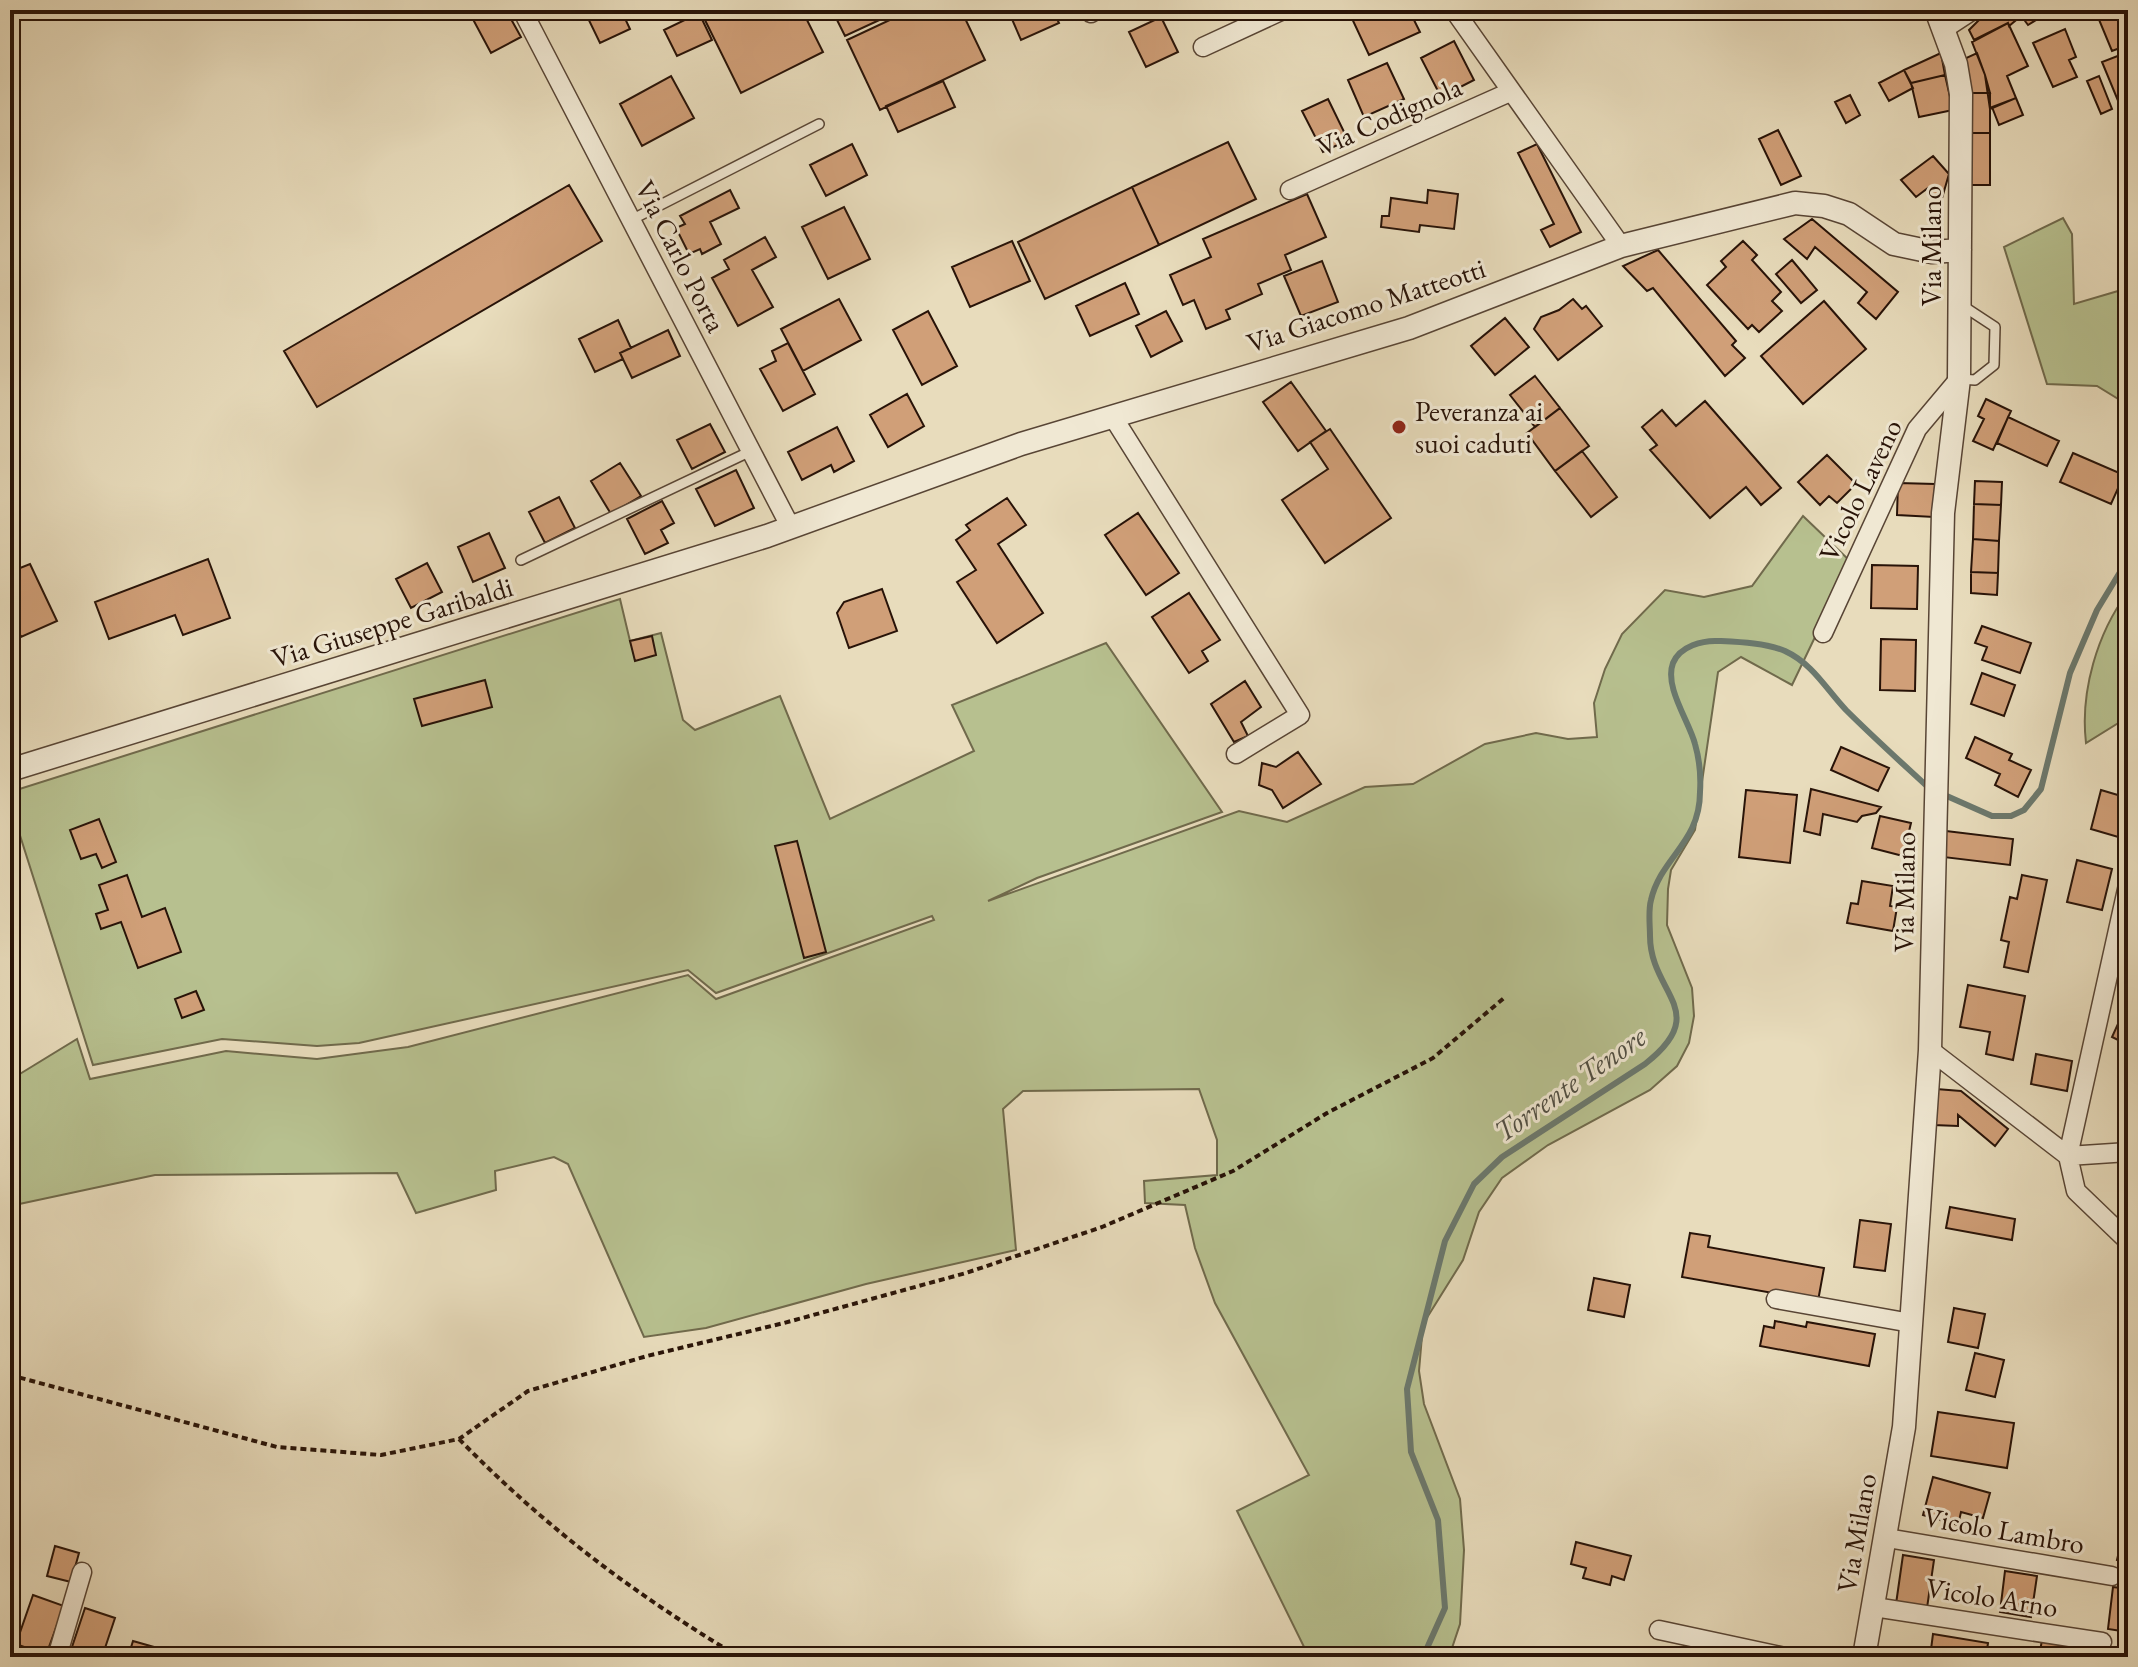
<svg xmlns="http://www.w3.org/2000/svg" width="2138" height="1667" font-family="'EB Garamond',serif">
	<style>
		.green { fill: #b7c08f; stroke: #706a4c; stroke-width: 2 }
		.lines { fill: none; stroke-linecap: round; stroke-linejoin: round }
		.stream { stroke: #6b786d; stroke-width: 6 }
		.building { fill: #d09f78; stroke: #281308; stroke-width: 2 }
		.service-casing { stroke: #584535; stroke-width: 12 }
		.minor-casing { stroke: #584535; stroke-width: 21 }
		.tertiary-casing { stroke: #584535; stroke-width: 25 }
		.path { stroke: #281308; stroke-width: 4; stroke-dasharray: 6 4; stroke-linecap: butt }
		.service { stroke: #f0e8d3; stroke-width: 9 }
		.minor { stroke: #f0e8d3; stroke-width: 18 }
		.tertiary { stroke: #f0e8d3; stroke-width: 22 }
		.poi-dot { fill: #8f2418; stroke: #f0e8d3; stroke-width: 3 }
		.labels { text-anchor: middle; stroke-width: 6; stroke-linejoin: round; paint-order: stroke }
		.street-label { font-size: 28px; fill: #281308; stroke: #f0e8d3 }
		.poi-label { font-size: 28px; fill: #281308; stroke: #f0e8d3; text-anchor: start }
		.water-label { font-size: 30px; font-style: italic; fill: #4f4e43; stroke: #f0e8d3 }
	</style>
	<rect width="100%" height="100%" fill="#e8dcbc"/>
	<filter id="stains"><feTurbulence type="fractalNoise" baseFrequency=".0025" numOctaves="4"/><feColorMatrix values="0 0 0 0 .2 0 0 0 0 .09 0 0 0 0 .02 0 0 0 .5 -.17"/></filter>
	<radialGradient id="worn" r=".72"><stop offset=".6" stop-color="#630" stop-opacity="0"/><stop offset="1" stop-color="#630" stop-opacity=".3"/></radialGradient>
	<path class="green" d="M 2063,218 L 2072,234 L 2074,304 L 2118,291 L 2128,312 L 2128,405 L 2097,386 L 2047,384 L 2004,247 Z
		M 1803,516 L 1851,562 L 1792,685 L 1741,657 L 1718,672 L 1695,830 L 1671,870 L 1668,889 L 1667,925 L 1692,988 L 1694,1016 L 1689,1043 L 1677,1066 L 1650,1090 L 1548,1145 L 1502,1178 L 1479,1212 L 1463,1260 L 1423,1324 L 1419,1371 L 1424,1404 L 1460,1499 L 1464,1550 L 1460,1624 L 1449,1657 L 1309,1657 L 1237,1511 L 1309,1475 L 1215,1303 L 1195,1248 L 1185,1205 L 1145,1203 L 1144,1181 L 1217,1175 L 1217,1140 L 1199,1089 L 1023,1091 L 1003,1109 L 1016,1250 L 866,1284 L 706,1328 L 644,1337 L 568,1164 L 554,1157 L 495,1171 L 496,1190 L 416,1213 L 397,1173 L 155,1175 L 10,1206 L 10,1080 L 77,1039 L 90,1079 L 226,1051 L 317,1059 L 408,1047 L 688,975 L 716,999 L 934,920 L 932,916 L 716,993 L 688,970 L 359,1043 L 317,1046 L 222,1039 L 93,1065 L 10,804 L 10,792 L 620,599 L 630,641 L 661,633 L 683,720 L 695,730 L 780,696 L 830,819 L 974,751 L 952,705 L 1106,643 L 1222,812 L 1037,878 L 988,901 L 1239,811 L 1287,822 L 1365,787 L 1413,784 L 1485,744 L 1536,733 L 1568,739 L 1597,737 L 1594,703 L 1605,669 L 1622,634 L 1665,590 L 1704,597 L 1752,586 Z
		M 2128,592 L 2128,717 L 2086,743 C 2080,692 2097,633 2128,592 Z"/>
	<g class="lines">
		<path class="stream" d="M 1940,793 L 1992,816 L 2011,816 L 2024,810 L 2041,789 L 2070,673 L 2097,610 L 2128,559
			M 1423,1657 L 1445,1608 L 1438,1520 L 1411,1452 L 1407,1389 L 1445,1241 L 1474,1184 L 1502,1157 L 1645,1064 C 1713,1011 1650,994 1650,936 C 1650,925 1648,911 1651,900 C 1661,857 1700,843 1700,792 C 1701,777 1699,758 1695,744 C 1689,721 1664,687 1673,663 C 1680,646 1703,640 1719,641 C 1740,642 1766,643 1785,651 C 1813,664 1826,689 1846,710 C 1873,737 1902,763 1930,789"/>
	</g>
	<path class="building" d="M 468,10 L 506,10 L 521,37 L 491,53 Z
		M 584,10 L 621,10 L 630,29 L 600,43 Z
		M 700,10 L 802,10 L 823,52 L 741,93 Z
		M 832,10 L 901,10 L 845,36 Z
		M 911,10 L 961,10 L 985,60 L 880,110 L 847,40 Z
		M 1008,10 L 1053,10 L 1059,23 L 1021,40 Z
		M 1348,10 L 1409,10 L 1420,32 L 1369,55 Z
		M 1989,10 L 2017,10 L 2021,16 L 2009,26 L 2008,23 L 1974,40 L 1969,30 Z
		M 2017,10 L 2052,10 L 2028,25 Z
		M 2095,10 L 2120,10 L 2128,31 L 2128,45 L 2112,51 Z
		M 2120,10 L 2128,10 L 2128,31 Z
		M 699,13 L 712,40 L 677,56 L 664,30 Z
		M 1161,17 L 1178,52 L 1146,67 L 1129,32 Z
		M 2008,23 L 2028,66 L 2007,76 L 2016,98 L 1990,109 L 1985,75 L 1972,42 Z
		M 2065,29 L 2076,57 L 2069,60 L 2077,77 L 2053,87 L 2033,43 Z
		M 1454,41 L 1474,80 L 1441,97 L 1421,58 Z
		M 2128,52 L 2128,105 L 2121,108 L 2102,62 Z
		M 1941,53 L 1945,75 L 1911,83 L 1904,70 Z
		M 1977,53 L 1985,75 L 1990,93 L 1969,93 L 1964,59 Z
		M 1387,63 L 1404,99 L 1364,117 L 1348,80 Z
		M 1904,70 L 1913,88 L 1889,101 L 1879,83 Z
		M 1945,75 L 1953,110 L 1919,117 L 1911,83 Z
		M 671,76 L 694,118 L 642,146 L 620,104 Z
		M 2099,76 L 2112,109 L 2101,114 L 2087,81 Z
		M 943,81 L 955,107 L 898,132 L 886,106 Z
		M 1969,93 L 1990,93 L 1990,133 L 1969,133 Z
		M 1850,95 L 1860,115 L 1846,123 L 1835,102 Z
		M 2016,98 L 2023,115 L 1999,125 L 1992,107 Z
		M 1328,99 L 1348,140 L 1323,152 L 1302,111 Z
		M 1778,130 L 1801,176 L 1781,185 L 1759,139 Z
		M 1969,133 L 1990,133 L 1990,185 L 1969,185 Z
		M 1228,142 L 1256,199 L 1159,245 L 1132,187 Z
		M 852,144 L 867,175 L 826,196 L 810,165 Z
		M 1537,144 L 1581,232 L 1550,247 L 1541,230 L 1554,224 L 1518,153 Z
		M 1933,156 L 1949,174 L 1940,205 L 1928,188 L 1916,197 L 1901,180 Z
		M 569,185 L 602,241 L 317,407 L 284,351 Z
		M 1132,187 L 1159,245 L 1045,299 L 1018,242 Z
		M 730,190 L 739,208 L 710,222 L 721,244 L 702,254 L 700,249 L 689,254 L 676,228 L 685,224 L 680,216 Z
		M 1428,190 L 1458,194 L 1454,229 L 1420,225 L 1419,232 L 1381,227 L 1382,216 L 1389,216 L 1391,198 L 1427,203 Z
		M 1307,194 L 1326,237 L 1285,255 L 1291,270 L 1258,284 L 1262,294 L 1226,310 L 1230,319 L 1206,329 L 1194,300 L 1183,305 L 1170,275 L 1211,257 L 1203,239 Z
		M 844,207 L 870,259 L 828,279 L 802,227 Z
		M 1812,219 L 1898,292 L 1876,319 L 1858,303 L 1867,292 L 1815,247 L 1807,259 L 1784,239 Z
		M 765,237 L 776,257 L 752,270 L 773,307 L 738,326 L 712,278 L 729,269 L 724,260 Z
		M 1012,241 L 1030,281 L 970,307 L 952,267 Z
		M 1743,241 L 1757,255 L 1752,260 L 1781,292 L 1772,301 L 1782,311 L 1759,332 L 1752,325 L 1748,329 L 1707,285 L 1726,267 L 1721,261 Z
		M 1658,250 L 1736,341 L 1732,345 L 1745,358 L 1725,376 L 1653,288 L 1647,291 L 1623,266 Z
		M 1792,260 L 1817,290 L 1801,303 L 1776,274 Z
		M 1322,261 L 1338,302 L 1301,316 L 1284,276 Z
		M 1125,283 L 1139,314 L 1090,336 L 1076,306 Z
		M 839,299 L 861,340 L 803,371 L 781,329 Z
		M 1573,299 L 1582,309 L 1586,306 L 1602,326 L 1558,360 L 1534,329 L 1541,317 L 1559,310 Z
		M 1824,301 L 1866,349 L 1803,404 L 1761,356 Z
		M 928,311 L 957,366 L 922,385 L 893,330 Z
		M 1166,311 L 1182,341 L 1151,357 L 1136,326 Z
		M 1505,318 L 1529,347 L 1495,375 L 1471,346 Z
		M 618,320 L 631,348 L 620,353 L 623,359 L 595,372 L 579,339 Z
		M 668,330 L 680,356 L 632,378 L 620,353 Z
		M 788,343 L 815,394 L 783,411 L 760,369 L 776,361 L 772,351 Z
		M 1535,376 L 1560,408 L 1535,427 L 1510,395 Z
		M 1291,382 L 1326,431 L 1298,451 L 1263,402 Z
		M 907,394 L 924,426 L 888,447 L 870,415 Z
		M 1986,399 L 2011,411 L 1993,450 L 1973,441 L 1984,419 L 1978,416 Z
		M 1705,401 L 1781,488 L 1761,505 L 1746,487 L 1710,518 L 1650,450 L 1657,445 L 1642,427 L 1662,410 L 1676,426 Z
		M 1560,408 L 1589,446 L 1555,471 L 1527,433 Z
		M 2008,417 L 2059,441 L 2047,466 L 1997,443 Z
		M 710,424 L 725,452 L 692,469 L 677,440 Z
		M 837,427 L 854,461 L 834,472 L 831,465 L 802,480 L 788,452 Z
		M 1330,429 L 1391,518 L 1325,563 L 1282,500 L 1328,469 L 1310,442 Z
		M 1582,451 L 1617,497 L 1591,517 L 1555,471 Z
		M 2073,453 L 2124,475 L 2111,504 L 2060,482 Z
		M 1827,455 L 1856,484 L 1837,503 L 1829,496 L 1820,505 L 1798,482 Z
		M 620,463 L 641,496 L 611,514 L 591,481 Z
		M 736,470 L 754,508 L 715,526 L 696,489 Z
		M 1975,481 L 2002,482 L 2001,505 L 1974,504 Z
		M 1898,483 L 1935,484 L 1934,517 L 1897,515 Z
		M 559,497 L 575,528 L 545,543 L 529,512 Z
		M 1007,498 L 1026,525 L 998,544 L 1043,613 L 997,643 L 957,582 L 976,570 L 956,540 L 970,530 L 966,525 Z
		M 662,501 L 674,523 L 661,530 L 668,543 L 645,554 L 627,519 Z
		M 1974,504 L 2001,505 L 1999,541 L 1973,539 Z
		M 1138,513 L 1179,573 L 1146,595 L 1105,535 Z
		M 489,533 L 505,568 L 473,582 L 458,547 Z
		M 1973,539 L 1999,541 L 1998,573 L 1971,572 Z
		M 208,559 L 230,618 L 183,635 L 175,615 L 109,639 L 95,602 Z
		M 427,563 L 442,592 L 411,608 L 396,579 Z
		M 30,564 L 57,621 L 21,637 L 10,612 L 10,572 Z
		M 1872,565 L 1918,566 L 1917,609 L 1871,608 Z
		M 1971,572 L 1998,573 L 1997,595 L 1971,593 Z
		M 882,589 L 897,631 L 849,648 L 837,613 L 844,602 Z
		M 1189,593 L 1220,640 L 1202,651 L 1208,661 L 1189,673 L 1152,617 Z
		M 1982,626 L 2031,643 L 2020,673 L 1982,660 L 1987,647 L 1975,643 Z
		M 652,636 L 656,655 L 635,661 L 630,641 Z
		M 1881,639 L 1916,640 L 1915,691 L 1880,690 Z
		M 1982,673 L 2015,685 L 2004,716 L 1971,704 Z
		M 485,680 L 492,707 L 422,726 L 414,699 Z
		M 1245,681 L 1261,707 L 1241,722 L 1248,736 L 1234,742 L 1211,704 Z
		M 1975,737 L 2012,754 L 2009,760 L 2031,770 L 2018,797 L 1995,785 L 2000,774 L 1966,758 Z
		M 1841,747 L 1889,768 L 1878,791 L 1831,770 Z
		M 1298,752 L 1321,784 L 1283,808 L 1272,790 L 1259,785 L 1262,763 L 1276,767 Z
		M 1811,789 L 1881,807 L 1876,813 L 1862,816 L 1857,822 L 1823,814 L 1820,835 L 1804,831 Z
		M 1746,790 L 1797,795 L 1790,863 L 1739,857 Z
		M 2101,790 L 2128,798 L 2125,839 L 2091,829 Z
		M 1880,816 L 1911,823 L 1903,856 L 1872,848 Z
		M 99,819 L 116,862 L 102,868 L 96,854 L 81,859 L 70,830 Z
		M 1946,831 L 2013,839 L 2010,865 L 1943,857 Z
		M 797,841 L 826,952 L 804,958 L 775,846 Z
		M 2077,860 L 2112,869 L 2102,910 L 2067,902 Z
		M 127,875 L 142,917 L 165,908 L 181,952 L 138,968 L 121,922 L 101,929 L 96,914 L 108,910 L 99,885 Z
		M 2022,875 L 2047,880 L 2028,972 L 2004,967 L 2009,942 L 2001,940 L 2010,897 L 2017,899 Z
		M 1862,881 L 1893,886 L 1890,906 L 1897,907 L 1893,931 L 1847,923 L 1851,903 L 1858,904 Z
		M 1968,985 L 2025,996 L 2013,1060 L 1986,1054 L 1990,1032 L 1960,1027 Z
		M 196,991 L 204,1010 L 182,1018 L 175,999 Z
		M 2128,1002 L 2128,1045 L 2112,1037 Z
		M 2036,1054 L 2072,1061 L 2067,1091 L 2031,1084 Z
		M 1936,1089 L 1961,1091 L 2008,1129 L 1995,1146 L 1958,1115 L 1958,1126 L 1933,1125 Z
		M 1950,1207 L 2015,1219 L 2012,1240 L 1946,1228 Z
		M 1860,1220 L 1891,1224 L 1885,1271 L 1854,1267 Z
		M 1690,1233 L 1710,1236 L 1708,1247 L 1824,1268 L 1818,1301 L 1682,1277 Z
		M 1594,1278 L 1630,1285 L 1624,1317 L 1588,1310 Z
		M 1954,1308 L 1985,1314 L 1978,1348 L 1948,1342 Z
		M 1775,1321 L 1806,1327 L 1807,1322 L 1875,1334 L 1869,1366 L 1760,1346 L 1764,1326 L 1774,1328 Z
		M 1975,1353 L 2004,1360 L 1995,1397 L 1966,1390 Z
		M 1938,1412 L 2014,1423 L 2007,1468 L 1931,1456 Z
		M 1933,1477 L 1990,1493 L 1983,1518 L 1961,1512 L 1958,1525 L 1923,1515 Z
		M 2125,1526 L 2128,1527 L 2128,1562 L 2117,1560 Z
		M 1576,1542 L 1631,1556 L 1624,1580 L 1612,1576 L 1610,1585 L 1583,1578 L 1586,1568 L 1571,1564 Z
		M 55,1546 L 79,1553 L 71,1582 L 47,1576 Z
		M 1903,1555 L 1934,1560 L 1927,1608 L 1896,1604 Z
		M 2005,1571 L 2037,1576 L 2031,1617 L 2000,1612 Z
		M 2113,1587 L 2128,1589 L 2128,1632 L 2108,1629 Z
		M 33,1595 L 64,1606 L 46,1655 L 16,1644 Z
		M 85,1608 L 115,1618 L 102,1657 L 71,1650 Z
		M 1933,1634 L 1988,1643 L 1986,1657 L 1930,1657 Z
		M 2042,1640 L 2102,1650 L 2101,1657 L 2039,1657 Z
		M 133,1641 L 168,1651 L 166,1657 L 128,1657 Z
		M 1592,1649 L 1622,1657 L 1590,1657 Z"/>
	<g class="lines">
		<g class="service-casing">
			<path id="service" d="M 631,220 L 819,124
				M 1959,379 L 1975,380 L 1994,365 L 1995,327 L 1963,306
				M 521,560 L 751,451"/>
		</g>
		<g class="minor-casing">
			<path id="minor" d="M 522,10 L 791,528
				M 1454,10 L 1621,246
				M 1091,13 L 1096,10
				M 1944,29 L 1973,10
				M 1203,47 L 1283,10
				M 1290,190 L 1510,92
				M 1113,417 L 1300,715 L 1236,754
				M 1823,633 L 1917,429 L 1959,379
				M 2128,885 L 2068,1156 L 2076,1191 L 2128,1241
				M 1930,1050 L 2068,1156
				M 2068,1156 L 2128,1152
				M 1776,1299 L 1911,1323
				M 1887,1538 L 2112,1576
				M 1874,1607 L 2102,1642
				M 1659,1630 L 1785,1657
				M 57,1657 L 82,1572"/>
		</g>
		<g class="tertiary-casing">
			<path id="tertiary" d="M 10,770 L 767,536 L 1021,444 L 1409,328 L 1621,246 L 1795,203 L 1824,206 L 1849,214 L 1894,244 L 1932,252 L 1960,250
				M 1864,1657 L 1904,1427 L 1930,1050 L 1943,513 L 1959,379 L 1961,94 L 1956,64 L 1936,10"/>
		</g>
		<path class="path" d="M 10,1375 L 277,1447 L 381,1455 L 459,1439 L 528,1391 L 647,1356 L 784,1323 L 966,1273 L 1102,1227 L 1233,1171 L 1327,1113 L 1433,1058 L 1504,998
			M 459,1439 C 546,1528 633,1593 739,1657"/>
		<use href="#service" class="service"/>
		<use href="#minor" class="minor"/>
		<use href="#tertiary" class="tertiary"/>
	</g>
	<circle class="poi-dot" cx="1399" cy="427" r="8"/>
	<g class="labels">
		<g class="street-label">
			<text transform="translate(1389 116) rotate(-24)" y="10">Via Codignola</text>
			<text transform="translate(1931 246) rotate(-90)" y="10">Via Milano</text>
			<text transform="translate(681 256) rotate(63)" y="10">Via Carlo Porta</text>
			<text transform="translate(1366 305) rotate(-18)" y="10">Via Giacomo Matteotti</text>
			<text transform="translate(1860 490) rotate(-64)" y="10">Vicolo Laveno</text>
			<text transform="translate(392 622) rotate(-17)" y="10">Via Giuseppe Garibaldi</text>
			<text transform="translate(1904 892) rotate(-89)" y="10">Via Milano</text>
			<text transform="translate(2004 1530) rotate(10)" y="10">Vicolo Lambro</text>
			<text transform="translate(1856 1533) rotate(-80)" y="10">Via Milano</text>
			<text transform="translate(1992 1597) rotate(9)" y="10">Vicolo Arno</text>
		</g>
		<g class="poi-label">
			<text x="1415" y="421">Peveranza ai<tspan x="1415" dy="32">suoi caduti</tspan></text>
		</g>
		<g class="water-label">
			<text transform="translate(1570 1084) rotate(-35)" y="10">Torrente Tenore</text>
		</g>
	</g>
	<rect width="2138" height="1667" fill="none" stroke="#e8dcbc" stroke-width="40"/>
	<rect x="12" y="12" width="2114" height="1643" fill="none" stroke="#281308" stroke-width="4"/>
	<rect x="20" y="20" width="2098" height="1627" fill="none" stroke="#281308" stroke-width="2"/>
	<rect width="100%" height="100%" filter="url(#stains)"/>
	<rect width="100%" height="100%" fill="url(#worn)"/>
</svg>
